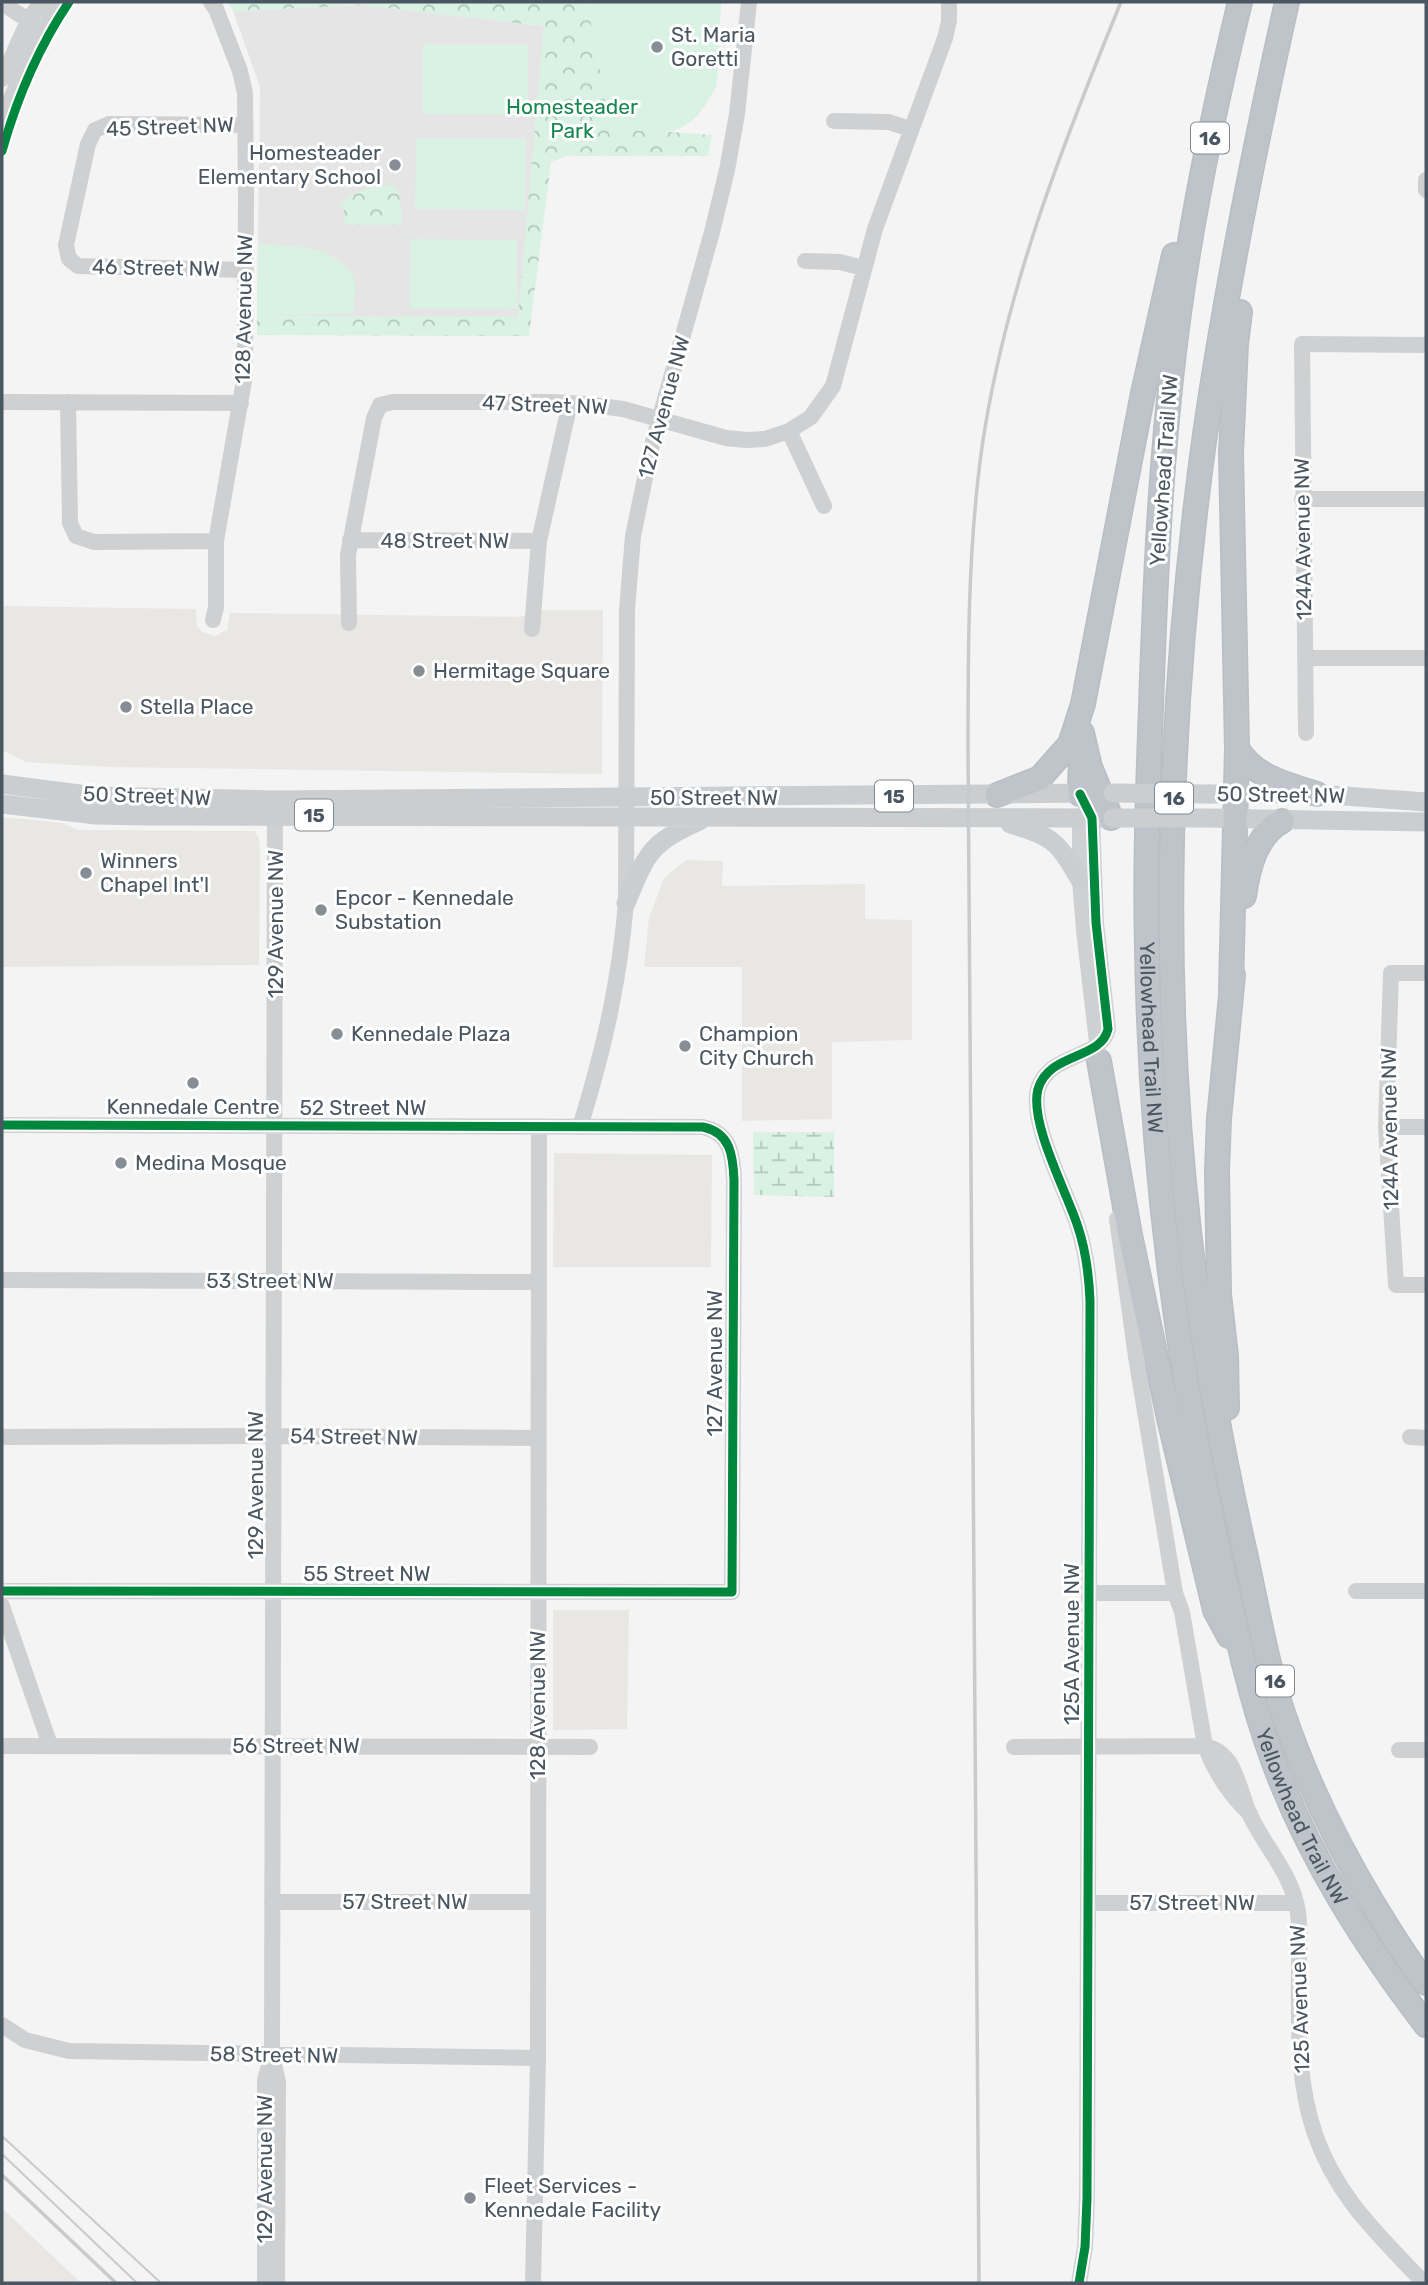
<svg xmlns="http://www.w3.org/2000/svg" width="1428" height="2285" font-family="Rubik,sans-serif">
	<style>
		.commercial { fill: #e8e7e3 }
		.education { fill: #e6e5e6 }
		.wetland { fill: url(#wetland-marsh) }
		.park { fill: url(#park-crowns) }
		.pitch { fill: #d9f2e3 }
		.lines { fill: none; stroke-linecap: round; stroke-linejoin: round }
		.highway-casing { stroke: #b9bec3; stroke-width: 26 }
		.minor { stroke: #ced0d2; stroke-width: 16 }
		.major { stroke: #caced1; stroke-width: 19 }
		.highway { stroke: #bec4c9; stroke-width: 23 }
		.tram { stroke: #c9cacc; stroke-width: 2 }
		.rail { stroke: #c9cacc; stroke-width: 3.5 }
		.major-bridge { stroke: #caced1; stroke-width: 19 }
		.cycleway-casing { stroke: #fff; stroke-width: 13 }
		.cycleway { stroke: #00873e; stroke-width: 9 }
		.poi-dot { fill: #868d94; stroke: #fff; stroke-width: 2.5 }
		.labels { text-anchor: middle; stroke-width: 6; stroke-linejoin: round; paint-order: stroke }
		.shield { fill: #fff; stroke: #808990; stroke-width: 2 }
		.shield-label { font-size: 19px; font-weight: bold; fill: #4a5661 }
		.poi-label { font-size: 21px; fill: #4a5661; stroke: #fff; text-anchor: start }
		.park-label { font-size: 21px; fill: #17864f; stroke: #fff }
		.street-label { font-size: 21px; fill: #4a5661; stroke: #fff }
	</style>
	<defs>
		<pattern id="wetland-marsh" width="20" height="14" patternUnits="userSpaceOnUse" patternTransform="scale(1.75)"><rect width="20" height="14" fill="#d9f2e3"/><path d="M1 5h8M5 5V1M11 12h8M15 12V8" fill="none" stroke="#b2c7bb"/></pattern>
		<pattern id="park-crowns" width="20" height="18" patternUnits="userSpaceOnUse" patternTransform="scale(1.75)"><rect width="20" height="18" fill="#d9f2e3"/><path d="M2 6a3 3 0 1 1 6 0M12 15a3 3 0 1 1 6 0" fill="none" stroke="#b2c7bb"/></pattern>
	</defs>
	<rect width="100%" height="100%" fill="#f4f4f4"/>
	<path class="commercial" d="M 2,606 L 196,609 L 197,626 L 202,632 L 215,636 L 227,630 L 230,613 L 520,617 L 543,610 L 603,610 L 602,774 L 108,767 L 26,762 L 2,750 Z
		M 2,817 L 62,823 L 78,830 L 255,831 L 259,839 L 260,853 L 259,965 L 2,967 Z
		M 686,860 L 723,861 L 722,886 L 865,884 L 865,919 L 912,920 L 912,1040 L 832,1042 L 832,1119 L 742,1121 L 742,967 L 644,967 L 649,918 L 664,878 Z
		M 554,1153 L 712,1155 L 711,1267 L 553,1267 Z
		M 553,1610 L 629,1610 L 627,1729 L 553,1730 Z
		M 2,2208 L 81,2283 L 2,2283 Z"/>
	<path class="education" d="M 363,5 L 544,26 L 519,318 L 257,316 L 260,87 L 233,11 Z"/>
	<path class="wetland" d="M 753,1132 L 834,1132 L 834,1197 L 754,1195 Z"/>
	<path class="park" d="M 228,2 L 593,2 L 588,8 L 611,128 L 712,135 L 708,156 L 566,156 L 551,162 L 529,336 L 257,335 L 257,316 L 518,317 L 544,26 L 363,5 L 233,11 Z
		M 391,185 L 396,187 L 400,200 L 402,225 L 351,225 L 345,223 L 344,211 L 339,205 C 354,190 370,187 391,185 Z"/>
	<path class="pitch" d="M 593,2 L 721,2 L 717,85 C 708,103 693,127 672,131 C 657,134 627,129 611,128 L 588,8 Z
		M 423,44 L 528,44 L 528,115 L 423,114 Z
		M 416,138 L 526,139 L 525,210 L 415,209 Z
		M 411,239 L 517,240 L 517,309 L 410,308 Z
		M 258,244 C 290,246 339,244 354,279 C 357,288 354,303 354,313 L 257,316 Z"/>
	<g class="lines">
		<g class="highway-casing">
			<g id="highway">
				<path id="s1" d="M 1240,2 C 1212,117 1188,234 1174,352 C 1160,470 1155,588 1151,707 C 1148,787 1145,868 1147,948 C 1150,1140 1172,1332 1212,1520 C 1230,1601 1245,1685 1274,1763 C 1310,1859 1364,1944 1426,2025"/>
				<path d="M 1287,2 C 1255,145 1226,289 1205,434 C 1169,697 1159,967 1189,1231 C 1201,1336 1220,1441 1243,1544 C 1256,1600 1265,1659 1283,1713 C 1306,1781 1338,1846 1375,1907 C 1391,1933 1407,1960 1426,1983"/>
				<path d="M 1082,733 L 1090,767 L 1111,818"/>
				<path d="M 1237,748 C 1253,777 1286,784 1317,794"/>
				<path d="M 1080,794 L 1081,756"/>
				<path d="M 997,795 L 1040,778 L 1070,744 L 1083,704 L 1143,393 L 1174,255"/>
				<path d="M 1244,896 C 1248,868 1256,835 1282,821"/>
				<path d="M 1231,988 L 1237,748 L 1231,453 L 1236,344 L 1240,312"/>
				<path d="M 1099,1061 L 1130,1235 L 1170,1423 L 1215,1610 L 1229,1636"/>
				<path d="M 1227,1408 L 1226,1356 L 1219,1294 L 1217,1170 L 1219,1119 L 1233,975"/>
			</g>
		</g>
		<path class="minor" d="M 211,2 L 216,9 L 240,71 L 245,93 L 246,196 L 245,375 L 216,541 L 216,607 L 213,620
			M 2,3 L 37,26
			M 2,79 L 28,21 L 41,2
			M 834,121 L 889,122 L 910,129
			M 2,122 L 30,51 L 59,2
			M 1426,180 L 1426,190
			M 805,261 L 840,262 L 863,268
			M 245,270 L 78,266 L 69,259 L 66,245 L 88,144 L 95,130 L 109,124 L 245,125
			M 2,402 L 241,403
			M 68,402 L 70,523 L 76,536 L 94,542 L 216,541
			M 1302,499 L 1426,499
			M 824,506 L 789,431 L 811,417 L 833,386 L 875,229 L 945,38 L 949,21 L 949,2
			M 350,540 L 539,541
			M 349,623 L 348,555 L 374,418 L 380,405 L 393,402 L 551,402 L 586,404 L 623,409 L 726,438 L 746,440 L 765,439 L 789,431
			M 532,629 L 539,541 L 570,403
			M 1305,658 L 1426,658
			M 1306,733 L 1302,344 L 1426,345
			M 275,806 L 272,2055 L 278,2082 L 277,2283
			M 1080,818 L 1080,880 L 1084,930 L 1098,1051
			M 1426,973 L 1391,973 L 1386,1127 L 1396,1285 L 1426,1285
			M 2,1125 L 703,1127 C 731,1133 733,1156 734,1180 L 732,1592 L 2,1591
			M 580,1127 C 604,1049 619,984 626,903 L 627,610 L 633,536 L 651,449 L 712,232 L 727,170 L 737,114 L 749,2
			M 1386,1127 L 1426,1127
			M 1117,1219 L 1136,1357 L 1175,1593 L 1182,1612 L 1205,1746 C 1215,1773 1229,1794 1250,1814
			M 2,1280 L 539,1282
			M 2,1437 L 274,1436 L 538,1438
			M 1410,1437 L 1426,1438
			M 1356,1591 L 1426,1591
			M 1090,1593 L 1175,1593
			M 2,1606 L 50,1745
			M 2,1746 L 590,1747
			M 1014,1747 L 1205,1746 C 1236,1752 1238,1788 1249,1813 C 1263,1844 1287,1868 1296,1902 C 1301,1922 1299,1945 1299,1966 C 1299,2023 1296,2079 1315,2134 C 1337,2198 1379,2235 1424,2283
			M 1399,1750 L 1426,1750
			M 272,1902 L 538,1902
			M 1089,1903 L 1296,1903
			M 2,2025 L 25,2040 L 69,2051 L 538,2058
			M 265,2283 L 265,2080 L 271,2058
			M 533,2283 L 538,2058 L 539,1127
			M 1079,2283 L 1085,2247 L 1087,2199 L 1090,1301 C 1089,1276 1086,1251 1078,1227 C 1067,1192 1029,1123 1038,1089 C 1049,1052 1101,1060 1108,1029 L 1096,923 L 1092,818 L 1080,794"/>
		<path class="major" d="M 2,784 L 95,796 L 275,800 L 1095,793
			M 1209,794 L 1317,794 L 1426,802
			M 2,804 L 96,815 L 146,816 L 1113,818
			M 1207,818 L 1426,822
			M 1010,824 C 1053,837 1057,840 1080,880
			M 626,903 C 648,851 649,844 701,820"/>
		<use href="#highway" class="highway"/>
		<path class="tram" d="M 2,2136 L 161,2283
			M 2,2154 L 137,2283"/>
		<path class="rail" d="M 2,2175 L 116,2283
			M 979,2283 L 968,749 C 968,648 968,547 982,447 C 1005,291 1062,146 1121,2"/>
		<path class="major-bridge" d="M 1113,793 L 1209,794
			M 1113,818 L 1207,818"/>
		<g class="cycleway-casing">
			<path id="cycleway" d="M 2,151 C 17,98 38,48 69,2
				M 2,1125 L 703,1127 C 731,1133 733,1156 734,1180 L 732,1592 L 2,1591
				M 1079,2283 L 1085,2247 L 1087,2199 L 1090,1301 C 1089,1276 1086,1251 1078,1227 C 1067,1192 1029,1123 1038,1089 C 1049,1052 1101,1060 1108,1029 L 1096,923 L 1092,818 L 1080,794"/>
		</g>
		<use href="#cycleway" class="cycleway"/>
	</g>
	<g class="poi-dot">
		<circle cx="657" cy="47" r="7"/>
		<circle cx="395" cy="165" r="7"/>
		<circle cx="419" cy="671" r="7"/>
		<circle cx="126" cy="707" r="7"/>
		<circle cx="86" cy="873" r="7"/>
		<circle cx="321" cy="910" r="7"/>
		<circle cx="337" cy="1034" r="7"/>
		<circle cx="685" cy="1046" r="7"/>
		<circle cx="193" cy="1083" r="7"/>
		<circle cx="121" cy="1163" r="7"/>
		<circle cx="470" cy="2198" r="7"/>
	</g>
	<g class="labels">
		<g class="shield">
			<rect x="1191" y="122.5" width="38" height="31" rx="5"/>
			<rect x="875" y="780.5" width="38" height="31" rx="5"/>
			<rect x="1155" y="782.5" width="38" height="31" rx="5"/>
			<rect x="295" y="799.5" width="38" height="31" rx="5"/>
			<rect x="1256" y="1665.5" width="38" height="31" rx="5"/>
		</g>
		<g class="shield-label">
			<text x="1210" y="145">16</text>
			<text x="894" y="803">15</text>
			<text x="1174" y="805">16</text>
			<text x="314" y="822">15</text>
			<text x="1275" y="1688">16</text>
		</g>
		<g class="poi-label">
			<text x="671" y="42">St. Maria<tspan x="671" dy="24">Goretti</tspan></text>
			<text x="381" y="160" text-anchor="end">Homesteader<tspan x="381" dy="24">Elementary School</tspan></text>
			<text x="433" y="678">Hermitage Square</text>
			<text x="140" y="714">Stella Place</text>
			<text x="100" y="868">Winners<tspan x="100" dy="24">Chapel Int'l</tspan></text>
			<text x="335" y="905">Epcor - Kennedale<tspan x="335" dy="24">Substation</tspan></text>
			<text x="351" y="1041">Kennedale Plaza</text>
			<text x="699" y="1041">Champion<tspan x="699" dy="24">City Church</tspan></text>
			<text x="193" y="1114" text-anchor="middle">Kennedale Centre</text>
			<text x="135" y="1170">Medina Mosque</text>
			<text x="484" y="2193">Fleet Services -<tspan x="484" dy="24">Kennedale Facility</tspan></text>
		</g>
		<g class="park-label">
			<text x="572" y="114">Homesteader<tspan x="572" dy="24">Park</tspan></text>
		</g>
		<g class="street-label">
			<text transform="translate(170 127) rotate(-2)" y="7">45 Street NW</text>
			<text transform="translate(156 268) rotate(1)" y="7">46 Street NW</text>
			<text transform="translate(244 309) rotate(-89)" y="7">128 Avenue NW</text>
			<text transform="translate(545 405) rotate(2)" y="7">47 Street NW</text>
			<text transform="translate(664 407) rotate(-75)" y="7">127 Avenue NW</text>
			<text transform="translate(1164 470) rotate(-86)" y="7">Yellowhead Trail NW</text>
			<text transform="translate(1303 539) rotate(-91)" y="7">124A Avenue NW</text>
			<text x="445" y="548">48 Street NW</text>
			<text transform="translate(1281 795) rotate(1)" y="7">50 Street NW</text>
			<text transform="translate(147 796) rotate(2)" y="7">50 Street NW</text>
			<text x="714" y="805">50 Street NW</text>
			<text transform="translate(276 924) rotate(-90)" y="7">129 Avenue NW</text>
			<text dy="7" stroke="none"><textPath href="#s1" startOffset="1043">Yellowhead Trail NW</textPath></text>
			<text x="363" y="1115">52 Street NW</text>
			<text transform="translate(1390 1129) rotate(-91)" y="7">124A Avenue NW</text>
			<text x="270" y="1288">53 Street NW</text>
			<text transform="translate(715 1363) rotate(-90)" y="7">127 Avenue NW</text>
			<text transform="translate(354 1437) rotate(1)" y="7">54 Street NW</text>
			<text transform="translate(256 1485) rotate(-90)" y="7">129 Avenue NW</text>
			<text x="367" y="1581">55 Street NW</text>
			<text transform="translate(1072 1644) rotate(-90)" y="7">125A Avenue NW</text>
			<text transform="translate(538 1705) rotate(-90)" y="7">128 Avenue NW</text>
			<text x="296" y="1753">56 Street NW</text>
			<text dy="7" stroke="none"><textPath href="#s1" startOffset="1841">Yellowhead Trail NW</textPath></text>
			<text x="405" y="1909">57 Street NW</text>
			<text x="1192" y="1910">57 Street NW</text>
			<text transform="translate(1300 1999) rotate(-92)" y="7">125 Avenue NW</text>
			<text transform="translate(274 2055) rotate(1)" y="7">58 Street NW</text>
			<text transform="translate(265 2169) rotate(-90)" y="7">129 Avenue NW</text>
		</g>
	</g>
	<rect width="1428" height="2285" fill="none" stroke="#4a5661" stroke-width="7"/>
</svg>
